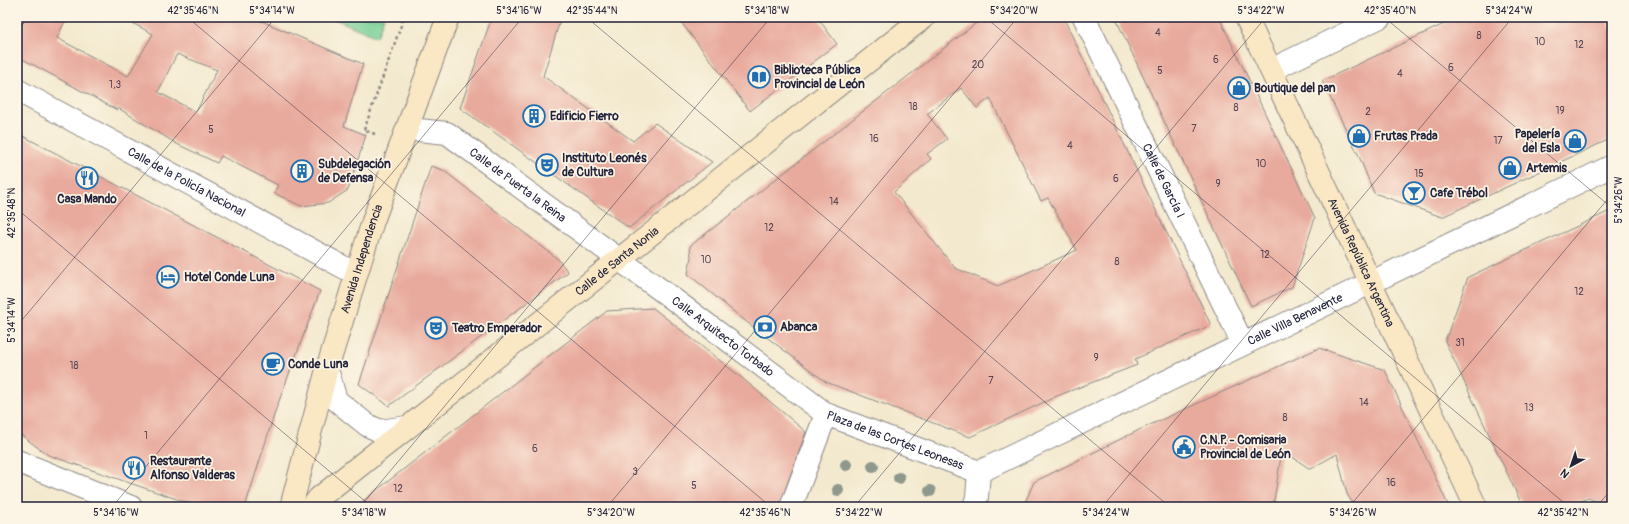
<svg xmlns="http://www.w3.org/2000/svg" width="1629" height="524" font-family="Pangolin,sans-serif">
	<style>
		.green { fill: #76cf95; stroke: #4c7868 }
		.building { fill: #e8aa9d; fill-rule: evenodd }
		.lines { fill: none; stroke-linecap: round; stroke-linejoin: round }
		.street-casing { stroke: #8a8684; stroke-width: 24 }
		.secondary-casing { stroke: #8a8684; stroke-width: 24 }
		.path { stroke: #8a8684; stroke-width: 2.5; stroke-dasharray: 3 3; stroke-linecap: butt }
		.street { stroke: #fff; stroke-width: 22 }
		.secondary { stroke: #fae7c3; stroke-width: 22 }
		.tree { fill: #8e988c }
		.ticks { fill: none; stroke: #22223b; stroke-width: 1; stroke-opacity: 0.45 }
		.labels { text-anchor: middle; stroke-width: 3.5; stroke-linejoin: round; paint-order: stroke }
		.number-label { font-size: 10px; fill: #544454 }
		.poi-label { font-size: 12px; font-weight: bold; fill: #22223b; stroke: #fcf5e5; text-anchor: start }
		.street-label { font-size: 12px; fill: #22223b; stroke: #fcf5e5 }
		.neatline { fill: none; stroke: #22223b; stroke-width: 1.5 }
		.ticks-label { font-size: 10px; text-anchor: middle; fill: #22223b }
	</style>
	<rect width="100%" height="100%" fill="#fcf5e5"/>
	<filter id="ink" filterUnits="userSpaceOnUse"><feTurbulence type="fractalNoise" baseFrequency=".025" numOctaves="2"/><feDisplacementMap in="SourceGraphic" scale="8" xChannelSelector="R" yChannelSelector="G"/><feConvolveMatrix kernelMatrix="1 2 1 2 8 2 1 2 1" color-interpolation-filters="sRGB"/></filter>
	<filter id="wash" filterUnits="userSpaceOnUse"><feTurbulence type="fractalNoise" baseFrequency=".012" numOctaves="4" result="noise"/><feDisplacementMap in="SourceGraphic" scale="16" xChannelSelector="R" yChannelSelector="G"/><feGaussianBlur stdDeviation="0.9" result="paint"/><feColorMatrix in="noise" values="0 0 0 0 0 0 0 0 0 0 0 0 0 0 0 0 0 1.4 0 .05"/><feComposite in="paint" operator="in"/></filter>
	<g filter="url(#wash)">
		<rect width="100%" height="100%" fill="#f3e9ce"/>
		<path class="green" d="M 330,17 L 384,17 L 377,37 Z"/>
		<g id="blocks">
			<path class="building" d="M 17,17 L 67,17 L 57,38 L 128,76 L 153,34 L 121,17 L 252,17 L 363,64 L 344,126 L 366,135 L 348,190 L 328,203 L 301,206 L 274,193 L 278,185 L 221,156 L 217,163 L 177,144 L 118,108 L 117,110 L 17,56 ZM 177,54 L 217,70 L 196,112 L 158,92 Z
				M 492,17 L 561,17 L 543,76 L 633,141 L 655,123 L 712,162 L 629,228 L 460,108 Z
				M 677,17 L 817,17 L 837,44 L 750,111 Z
				M 984,17 L 1063,17 L 1211,325 L 1135,359 L 1137,365 L 1057,396 L 970,437 L 826,382 L 744,320 L 688,274 L 691,257 L 690,246 ZM 961,88 L 977,108 L 990,98 L 1041,201 L 1048,198 L 1077,250 L 998,286 L 955,268 L 894,192 L 931,159 L 927,154 L 947,139 L 927,114 Z
				M 1115,17 L 1219,17 L 1315,218 L 1292,287 L 1251,306 Z
				M 1459,17 L 1605,17 L 1612,31 L 1612,138 L 1442,217 L 1374,193 L 1358,154 L 1322,81 Z
				M 17,133 L 320,291 L 276,409 L 245,507 L 200,507 L 48,455 L 17,432 Z
				M 431,166 L 443,170 L 558,259 L 568,272 L 389,406 L 359,384 Z
				M 1612,210 L 1612,507 L 1588,498 L 1567,507 L 1523,507 L 1445,341 L 1468,277 Z
				M 653,308 L 742,378 L 806,432 L 779,507 L 355,507 L 607,311 Z
				M 1319,348 L 1385,370 L 1449,507 L 1355,507 L 1347,494 L 1337,454 L 1310,469 L 1282,450 L 1273,507 L 1023,507 L 1034,482 L 1139,430 Z"/>
		</g>
	</g>
	<g filter="url(#ink)">
		<use href="#blocks" fill-opacity="0" stroke="#8a8684" stroke-width="1"/>
		<g class="lines">
			<g class="street-casing">
				<g id="street">
					<path id="s1" d="M 1084,17 L 1243,344"/>
					<path d="M 1271,70 L 1380,17"/>
					<path id="s2" d="M 17,90 L 356,274"/>
					<path id="s3" d="M 409,129 L 447,133 L 688,310 L 826,414 L 979,472"/>
					<path d="M 327,369 L 336,400 L 367,425 L 380,431 L 407,427"/>
					<path d="M 17,461 L 131,507"/>
					<path id="s4" d="M 979,472 L 1612,166"/>
					<path d="M 791,507 L 826,414"/>
					<path d="M 974,507 L 977,497 L 979,472"/>
				</g>
			</g>
			<g class="secondary-casing">
				<g id="secondary">
					<path id="s5" d="M 1246,17 L 1476,507"/>
					<path id="s6" d="M 291,507 L 327,369 L 373,221 L 448,17"/>
					<path id="s7" d="M 312,507 L 319,498 L 924,17"/>
				</g>
			</g>
			<path class="path" d="M 375,134 L 364,130 L 404,17"/>
			<use href="#street" class="street"/>
			<use href="#secondary" class="secondary"/>
		</g>
		<g class="tree">
			<circle cx="846" cy="465" r="6"/>
			<circle cx="873" cy="466" r="6"/>
			<circle cx="899" cy="478" r="6"/>
			<circle cx="838" cy="490" r="6"/>
			<circle cx="930" cy="491" r="6"/>
		</g>
	</g>
	<path class="ticks" d="M 187,17 L 771,507M 586,17 L 1170,507M 985,17 L 1569,507M 1384,17 L 1612,208M 17,31 L 29,17M 17,209 L 372,507M 17,326 L 276,17M 112,507 L 523,17M 360,507 L 771,17M 607,507 L 1018,17M 854,507 L 1266,17M 1102,507 L 1513,17M 1349,507 L 1612,194M 1596,507 L 1612,489"/>
	<defs>
		<g id="library-ring" transform="scale(1.15)"><circle r="9.5" fill="#fcf5e5" stroke="#1f6fb2" stroke-width="1.5"/><path d="M-6-4Q-3-5.5-.7-3.5V5Q-3 3-6 4ZM6-4Q3-5.5 .7-3.5V5Q3 3 6 4Z" fill="#1f6fb2"/></g>
		<g id="shop-ring" transform="scale(1.15)"><circle r="9.5" fill="#fcf5e5" stroke="#1f6fb2" stroke-width="1.5"/><path d="M-5-2.5h2.3a2.7 3.5 0 0 1 5.4 0H5L5.5 6h-11ZM-1.5-2.5h3a1.5 2.3 0 0 0-3 0Z" fill="#1f6fb2"/></g>
		<g id="building-ring" transform="scale(1.15)"><circle r="9.5" fill="#fcf5e5" stroke="#1f6fb2" stroke-width="1.5"/><path d="M-4-6H4V6H1V3H-1V6H-4ZM-2.5-4.3h1.7v1.8h-1.7ZM.8-4.3h1.7v1.8H.8ZM-2.5-1h1.7V.8h-1.7ZM.8-1h1.7V.8H.8Z" fill="#1f6fb2"/></g>
		<g id="theatre-ring" transform="scale(1.15)"><circle r="9.5" fill="#fcf5e5" stroke="#1f6fb2" stroke-width="1.5"/><path d="M-5-5.5Q0-4 5-5.5V0Q5 5 0 6Q-5 5-5 0ZM-3.3-2.5H-1v1.5H-3.3ZM1-2.5H3.3v1.5H1ZM-2.8 1Q0 5.5 2.8 1Z" fill="#1f6fb2"/></g>
		<g id="restaurant-ring" transform="scale(1.15)"><circle r="9.5" fill="#fcf5e5" stroke="#1f6fb2" stroke-width="1.5"/><path d="M-5-6h1v4h1v-4h1v4h1v-4h1v5L-1.5 .5V6h-2V.5L-5-1ZM5-6V6H3V1.5H1.5Q1.5-4 5-6Z" fill="#1f6fb2"/></g>
		<g id="bar-ring" transform="scale(1.15)"><circle r="9.5" fill="#fcf5e5" stroke="#1f6fb2" stroke-width="1.5"/><path d="M-6-5H6L.8 .8V4.5H3.5V6h-7V4.5H-.8V.8Z" fill="#1f6fb2"/></g>
		<g id="hotel-ring" transform="scale(1.15)"><circle r="9.5" fill="#fcf5e5" stroke="#1f6fb2" stroke-width="1.5"/><path d="M-6-4.5h1.5V1H6V5H4.5V3h-9V5H-6ZM-4 0a1.8 1.8 0 1 1 3.6 0ZM.5 0V-2.5h3Q6-2.5 6 0Z" fill="#1f6fb2"/></g>
		<g id="bank-ring" transform="scale(1.15)"><circle r="9.5" fill="#fcf5e5" stroke="#1f6fb2" stroke-width="1.5"/><path d="M-6-4H6V4H-6ZM0-2.3a2.3 2.3 0 1 0 0 4.6a2.3 2.3 0 1 0 0-4.6Z" fill="#1f6fb2"/></g>
		<g id="cafe-ring" transform="scale(1.15)"><circle r="9.5" fill="#fcf5e5" stroke="#1f6fb2" stroke-width="1.5"/><path d="M-5.5-4.5H6V0H3Q3 3.5 0 3.5H-2.5Q-5.5 3.5-5.5 0ZM3-3.2v2h1.7v-2ZM-6 4.5H4V6H-6Z" fill="#1f6fb2"/></g>
		<g id="civic-ring" transform="scale(1.15)"><circle r="9.5" fill="#fcf5e5" stroke="#1f6fb2" stroke-width="1.5"/><path d="M-.6-6.5H3V-4.5H.6V-3L4-1V1h2V6H-6V1h2V-1L-.6-3ZM-1.2 2.5V6h2.4V2.5Z" fill="#1f6fb2"/></g>
	</defs>
	<g fill-rule="evenodd">
		<use href="#library-ring" x="759" y="77"/>
		<use href="#shop-ring" x="1239" y="88"/>
		<use href="#building-ring" x="534" y="116"/>
		<use href="#shop-ring" x="1359" y="136"/>
		<use href="#shop-ring" x="1575" y="141"/>
		<use href="#theatre-ring" x="547" y="165"/>
		<use href="#shop-ring" x="1510" y="168"/>
		<use href="#building-ring" x="302" y="171"/>
		<use href="#restaurant-ring" x="87" y="178"/>
		<use href="#bar-ring" x="1414" y="193"/>
		<use href="#hotel-ring" x="168" y="277"/>
		<use href="#bank-ring" x="765" y="327"/>
		<use href="#theatre-ring" x="436" y="328"/>
		<use href="#cafe-ring" x="273" y="364"/>
		<use href="#civic-ring" x="1184" y="447"/>
		<use href="#restaurant-ring" x="134" y="468"/>
	</g>
	<g class="labels">
		<g class="number-label">
			<text x="1158" y="36">4</text>
			<text x="1479" y="39">8</text>
			<text x="1540" y="45">10</text>
			<text x="1579" y="48">12</text>
			<text x="1216" y="63">6</text>
			<text x="978" y="68">20</text>
			<text x="1451" y="71">6</text>
			<text x="1160" y="74">5</text>
			<text x="1400" y="77">4</text>
			<text x="115" y="88">1,3</text>
			<text x="913" y="110">18</text>
			<text x="1236" y="111">8</text>
			<text x="1560" y="114">19</text>
			<text x="1368" y="115">2</text>
			<text x="1194" y="132">7</text>
			<text x="211" y="133">5</text>
			<text x="874" y="142">16</text>
			<text x="1498" y="144">17</text>
			<text x="1070" y="149">4</text>
			<text x="1261" y="167">10</text>
			<text x="1419" y="177">15</text>
			<text x="1116" y="182">6</text>
			<text x="1218" y="187">9</text>
			<text x="834" y="205">14</text>
			<text x="769" y="231">12</text>
			<text x="1265" y="258">12</text>
			<text x="706" y="263">10</text>
			<text x="1117" y="265">8</text>
			<text x="1579" y="295">12</text>
			<text x="1460" y="346">31</text>
			<text x="1096" y="361">9</text>
			<text x="74" y="369">18</text>
			<text x="991" y="384">7</text>
			<text x="1364" y="406">14</text>
			<text x="1529" y="411">13</text>
			<text x="1285" y="421">8</text>
			<text x="146" y="439">1</text>
			<text x="535" y="452">6</text>
			<text x="635" y="475">3</text>
			<text x="1391" y="486">16</text>
			<text x="694" y="489">5</text>
			<text x="398" y="492">12</text>
		</g>
		<g class="poi-label">
			<text x="774" y="74">Biblioteca Pública<tspan x="774" dy="14">Provincial de León</tspan></text>
			<text x="1254" y="92">Boutique del pan</text>
			<text x="550" y="120">Edificio Fierro</text>
			<text x="1560" y="138" text-anchor="end">Papelería<tspan x="1560" dy="14">del Esla</tspan></text>
			<text x="1374" y="140">Frutas Prada</text>
			<text x="562" y="162">Instituto Leonés<tspan x="562" dy="14">de Cultura</tspan></text>
			<text x="318" y="168">Subdelegación<tspan x="318" dy="14">de Defensa</tspan></text>
			<text x="1526" y="172">Artemis</text>
			<text x="1430" y="197">Cafe Trébol</text>
			<text x="87" y="203" text-anchor="middle">Casa Mando</text>
			<text x="184" y="281">Hotel Conde Luna</text>
			<text x="780" y="331">Abanca</text>
			<text x="452" y="332">Teatro Emperador</text>
			<text x="288" y="368">Conde Luna</text>
			<text x="1200" y="444">C.N.P. - Comisaria<tspan x="1200" dy="14">Provincial de León</tspan></text>
			<text x="150" y="465">Restaurante<tspan x="150" dy="14">Alfonso Valderas</tspan></text>
		</g>
		<g class="street-label">
			<text dy="4" stroke="none"><textPath href="#s1" startOffset="182">Calle de García I</textPath></text>
			<text dy="4" stroke="none"><textPath href="#s2" startOffset="193">Calle de la Policía Nacional</textPath></text>
			<text dy="4" stroke="none"><textPath href="#s3" startOffset="126">Calle de Puerta la Reina</textPath></text>
			<text dy="4" stroke="none"><textPath href="#s6" startOffset="258">Avenida Independencia</textPath></text>
			<text dy="4" stroke="none"><textPath href="#s7" startOffset="392">Calle de Santa Nonia</textPath></text>
			<text dy="4" stroke="none"><textPath href="#s5" startOffset="271">Avenida República Argentina</textPath></text>
			<text dy="4" stroke="none"><textPath href="#s4" startOffset="351">Calle Villa Benavente</textPath></text>
			<text dy="4" stroke="none"><textPath href="#s3" startOffset="381">Calle Arquitecto Torbado</textPath></text>
			<text dy="4" stroke="none"><textPath href="#s3" startOffset="584">Plaza de las Cortes Leonesas</textPath></text>
		</g>
	</g>
	<rect width="1629" height="524" fill="none" stroke="#fcf5e5" stroke-width="44"/>
	<g transform="translate(1571 466) rotate(220)" stroke="#fcf5e5" stroke-width="3" paint-order="stroke">
	<path d="M0-3L7 15L0 10L-7 15Z" fill="#22223b"/>
	<text y="-6" font-size="11" font-weight="bold" text-anchor="middle" fill="#22223b">N</text>
	</g>
	<rect x="22" y="22" width="1585" height="480" class="neatline"/>
	<g class="ticks-label">
		<text x="193" y="14">42°35'46"N</text>
		<text x="272" y="14">5°34'14"W</text>
		<text x="519" y="14">5°34'16"W</text>
		<text x="592" y="14">42°35'44"N</text>
		<text x="767" y="14">5°34'18"W</text>
		<text x="1014" y="14">5°34'20"W</text>
		<text x="1261" y="14">5°34'22"W</text>
		<text x="1390" y="14">42°35'40"N</text>
		<text x="1509" y="14">5°34'24"W</text>
		<text transform="translate(1618 200) rotate(-90)" y="4">5°34'26"W</text>
		<text transform="translate(11 213) rotate(-90)" y="4">42°35'48"N</text>
		<text transform="translate(11 320) rotate(-90)" y="4">5°34'14"W</text>
		<text x="116" y="516">5°34'16"W</text>
		<text x="364" y="516">5°34'18"W</text>
		<text x="611" y="516">5°34'20"W</text>
		<text x="765" y="516">42°35'46"N</text>
		<text x="859" y="516">5°34'22"W</text>
		<text x="1106" y="516">5°34'24"W</text>
		<text x="1353" y="516">5°34'26"W</text>
		<text x="1563" y="516">42°35'42"N</text>
	</g>
</svg>
